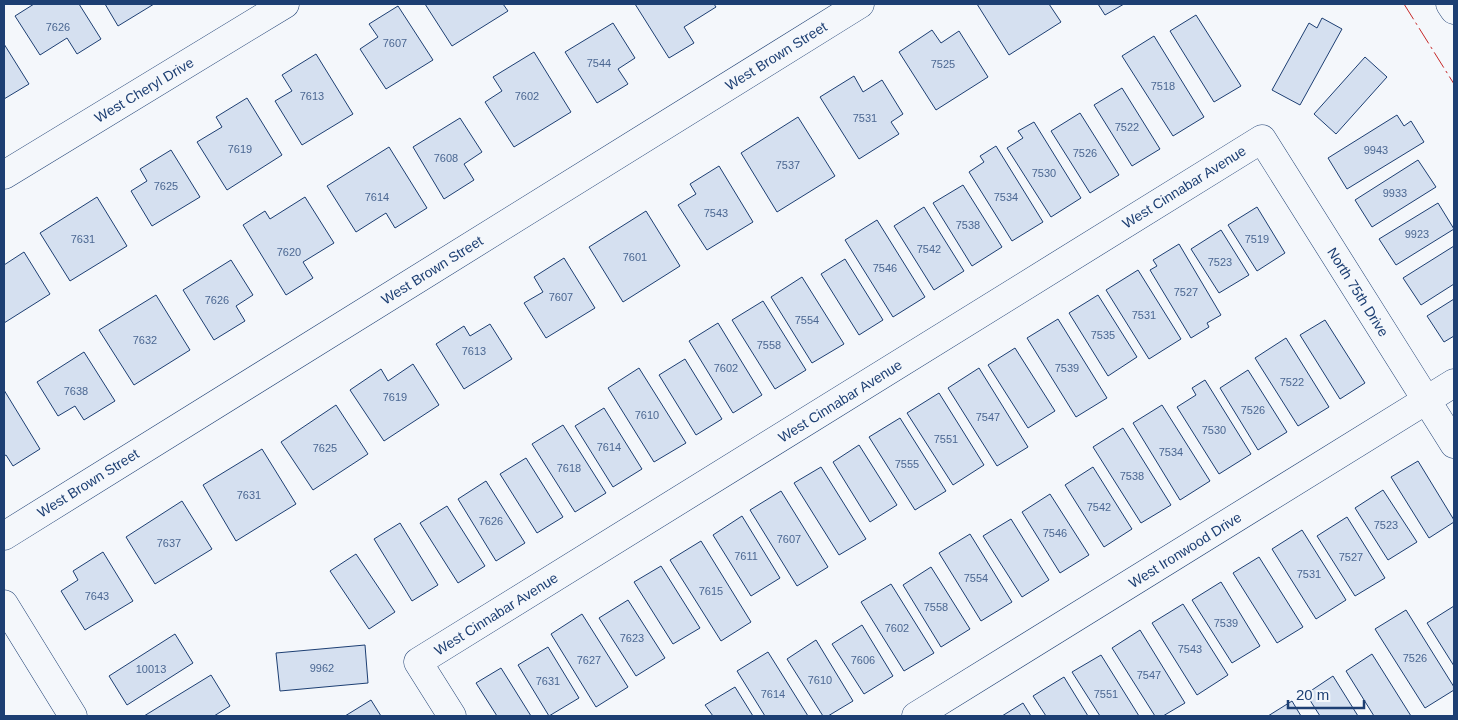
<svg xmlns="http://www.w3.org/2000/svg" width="1458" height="720" font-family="Helvetica,sans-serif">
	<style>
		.building { fill: #d5e0f0; stroke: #1d3f73 }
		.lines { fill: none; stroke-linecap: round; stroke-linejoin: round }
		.minor-casing { stroke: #1d3f73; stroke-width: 29 }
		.major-casing { stroke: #1d3f73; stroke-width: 29 }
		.minor { stroke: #f4f7fb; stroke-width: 28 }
		.major { stroke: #f4f7fb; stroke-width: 28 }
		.power { stroke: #c62828; stroke-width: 1; stroke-dasharray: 18 4 2.5 4; stroke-linecap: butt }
		.labels { text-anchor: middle; stroke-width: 4; stroke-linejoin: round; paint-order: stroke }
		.number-label { font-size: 11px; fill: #4b6792 }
		.street-label { font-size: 14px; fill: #1d3f73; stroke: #f4f7fb }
	</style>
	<rect width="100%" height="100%" fill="#f4f7fb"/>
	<path class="building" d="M 34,4 L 79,4 L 101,39 L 77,54 L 67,38 L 40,55 L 15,16 Z
		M 105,4 L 154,4 L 118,26 Z
		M 425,4 L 503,4 L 508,11 L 452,46 Z
		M 635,4 L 714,4 L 716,7 L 684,27 L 694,43 L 669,58 Z
		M 977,4 L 1049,4 L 1061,22 L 1009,55 Z
		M 1098,4 L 1124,4 L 1105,15 Z
		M 398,6 L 433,60 L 386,89 L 360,49 L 378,37 L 369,24 Z
		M 1196,15 L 1241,86 L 1214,102 L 1170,31 Z
		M 1322,18 L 1342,29 L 1300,105 L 1272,90 L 1309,23 L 1317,28 Z
		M 613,23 L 635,58 L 618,69 L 628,84 L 597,103 L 565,52 Z
		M 932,30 L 941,43 L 959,31 L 988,77 L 936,110 L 899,52 Z
		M 1154,36 L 1204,117 L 1173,136 L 1122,56 Z
		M 4,44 L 29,84 L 4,99 Z
		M 534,52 L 571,112 L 514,147 L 485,102 L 502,91 L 493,77 Z
		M 316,54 L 353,114 L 302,145 L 275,101 L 292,91 L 282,75 Z
		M 1365,57 L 1387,77 L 1336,134 L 1314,114 Z
		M 854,76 L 863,92 L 882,80 L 903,114 L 891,122 L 899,134 L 859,159 L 820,97 Z
		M 1122,88 L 1160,149 L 1132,166 L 1094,105 Z
		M 247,98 L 282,155 L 227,190 L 197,142 L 222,127 L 216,117 Z
		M 1080,113 L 1119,175 L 1090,193 L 1051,131 Z
		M 1397,115 L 1404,126 L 1411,121 L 1424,142 L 1347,189 L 1328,158 Z
		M 798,117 L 835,176 L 777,212 L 741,153 Z
		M 460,118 L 482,152 L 464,164 L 474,180 L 444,199 L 413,147 Z
		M 1034,122 L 1081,198 L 1051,217 L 1007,148 L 1023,138 L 1018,131 Z
		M 996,146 L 1043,222 L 1012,241 L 969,172 L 984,162 L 980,156 Z
		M 389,147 L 427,208 L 395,228 L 386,213 L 356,232 L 327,186 Z
		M 171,150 L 200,197 L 152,226 L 131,191 L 147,181 L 140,169 Z
		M 1418,160 L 1436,187 L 1372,227 L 1355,200 Z
		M 719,166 L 753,222 L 707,250 L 678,205 L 696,194 L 690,184 Z
		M 963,185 L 1002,247 L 972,266 L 933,203 Z
		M 97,197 L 127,246 L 70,281 L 40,233 Z
		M 305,197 L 334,243 L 303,262 L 313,278 L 286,295 L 243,225 L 265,211 L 270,219 Z
		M 1438,203 L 1454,229 L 1396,265 L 1379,239 Z
		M 924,207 L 964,271 L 934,290 L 894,226 Z
		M 1257,207 L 1285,253 L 1257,271 L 1228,225 Z
		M 646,211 L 680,266 L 623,302 L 589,247 Z
		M 877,220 L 925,297 L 893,317 L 845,240 Z
		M 1221,230 L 1249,275 L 1219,293 L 1191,249 Z
		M 1179,244 L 1221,315 L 1207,323 L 1209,327 L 1191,338 L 1150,270 L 1157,266 L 1153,260 Z
		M 1454,246 L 1454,284 L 1421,305 L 1403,278 Z
		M 24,252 L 50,294 L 4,323 L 4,265 Z
		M 564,258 L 595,308 L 546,338 L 524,303 L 543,292 L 534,277 Z
		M 845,259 L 883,320 L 859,335 L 821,274 Z
		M 231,260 L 253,295 L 236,306 L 245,321 L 214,340 L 183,290 Z
		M 1138,270 L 1181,339 L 1149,359 L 1106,290 Z
		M 802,277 L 844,344 L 812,363 L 771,297 Z
		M 156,295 L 190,350 L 134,385 L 99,330 Z
		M 1098,295 L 1137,357 L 1108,376 L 1069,313 Z
		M 1454,299 L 1454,336 L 1444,342 L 1427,316 Z
		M 763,301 L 806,370 L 775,389 L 732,320 Z
		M 1058,319 L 1107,398 L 1076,417 L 1027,338 Z
		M 1325,320 L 1365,383 L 1340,399 L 1300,335 Z
		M 718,323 L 762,395 L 733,413 L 689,341 Z
		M 490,324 L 512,359 L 464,389 L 436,344 L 464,326 L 470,336 Z
		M 1286,338 L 1329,407 L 1298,426 L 1255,358 Z
		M 1015,348 L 1055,411 L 1028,428 L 988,365 Z
		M 84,352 L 115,401 L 84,420 L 75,406 L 58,416 L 37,382 Z
		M 685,359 L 722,419 L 696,435 L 659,375 Z
		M 413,364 L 439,405 L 384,441 L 350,390 L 381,369 L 388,381 Z
		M 639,368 L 686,443 L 654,462 L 608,388 Z
		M 979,368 L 1028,447 L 997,466 L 948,388 Z
		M 1248,370 L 1287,432 L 1258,450 L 1220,388 Z
		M 1205,380 L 1251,454 L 1219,474 L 1177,407 L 1196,395 L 1192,388 Z
		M 4,390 L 40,449 L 13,466 L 6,455 L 4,456 Z
		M 939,393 L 984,465 L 953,485 L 907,413 Z
		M 336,405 L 368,454 L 313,490 L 281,442 Z
		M 1162,405 L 1210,481 L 1180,500 L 1133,423 Z
		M 604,408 L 642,469 L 613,487 L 575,426 Z
		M 900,418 L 946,491 L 915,510 L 869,437 Z
		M 563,425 L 606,493 L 575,512 L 532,444 Z
		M 1123,428 L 1171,505 L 1141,523 L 1093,447 Z
		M 859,445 L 897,505 L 870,522 L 833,462 Z
		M 262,449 L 296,504 L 236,541 L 203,485 Z
		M 526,458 L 563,517 L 537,533 L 500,474 Z
		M 1418,461 L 1454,520 L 1454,522 L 1429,538 L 1391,477 Z
		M 821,467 L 866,539 L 839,555 L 794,483 Z
		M 1093,467 L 1132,529 L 1104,547 L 1065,485 Z
		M 486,481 L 525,543 L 496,561 L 458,499 Z
		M 1383,490 L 1417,542 L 1388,560 L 1355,508 Z
		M 781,491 L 828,567 L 797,586 L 750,510 Z
		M 1050,494 L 1089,555 L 1060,573 L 1022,512 Z
		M 182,501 L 212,549 L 155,584 L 126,537 Z
		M 447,506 L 485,566 L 458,583 L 420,523 Z
		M 742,516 L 780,578 L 751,596 L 713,535 Z
		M 1347,517 L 1385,578 L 1355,596 L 1317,536 Z
		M 1011,519 L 1049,580 L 1022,597 L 983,536 Z
		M 400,523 L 438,585 L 412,601 L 374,539 Z
		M 1302,530 L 1346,600 L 1316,619 L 1272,549 Z
		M 970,534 L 1012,602 L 981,621 L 939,553 Z
		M 701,541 L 751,622 L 721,641 L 670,560 Z
		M 103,552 L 133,601 L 85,630 L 61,591 L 78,580 L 73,571 Z
		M 356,554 L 395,612 L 369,629 L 330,571 Z
		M 1259,557 L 1303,627 L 1277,643 L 1233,573 Z
		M 661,566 L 700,628 L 673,644 L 634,582 Z
		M 931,567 L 970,629 L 941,647 L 903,585 Z
		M 1221,582 L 1260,646 L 1232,663 L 1192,600 Z
		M 891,584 L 934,653 L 904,671 L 861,602 Z
		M 628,600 L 665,658 L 636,676 L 599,618 Z
		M 1183,604 L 1228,675 L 1197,695 L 1152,623 Z
		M 1454,606 L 1454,666 L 1427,623 Z
		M 1406,610 L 1454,687 L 1454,690 L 1425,708 L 1375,629 Z
		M 582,614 L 628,687 L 596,707 L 551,634 Z
		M 862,625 L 893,676 L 864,694 L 832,644 Z
		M 1140,630 L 1185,703 L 1163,716 L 1155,716 L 1112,648 Z
		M 175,634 L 193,663 L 127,705 L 109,676 Z
		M 816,640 L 853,701 L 828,716 L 823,716 L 787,659 Z
		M 365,645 L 368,683 L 280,691 L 276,653 Z
		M 548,647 L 579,698 L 549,716 L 518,665 Z
		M 768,652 L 808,716 L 765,716 L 737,671 Z
		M 1372,654 L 1411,716 L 1374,716 L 1346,671 Z
		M 1101,655 L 1139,716 L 1100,716 L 1072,672 Z
		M 501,668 L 531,716 L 497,716 L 476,683 Z
		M 211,675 L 230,706 L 214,716 L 144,716 Z
		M 1333,676 L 1358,716 L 1320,716 L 1306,694 Z
		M 1064,677 L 1088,716 L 1046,716 L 1033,696 Z
		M 735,687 L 753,716 L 713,716 L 705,705 Z
		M 371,700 L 381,716 L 345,716 Z
		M 1292,701 L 1301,716 L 1268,716 Z
		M 1023,703 L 1031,716 L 1002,716 Z"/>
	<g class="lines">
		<g class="minor-casing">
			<path id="minor" d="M 4,175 L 285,4
				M 4,536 L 860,4
				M 4,604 L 73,716
				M 452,716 L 418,662 L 1262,139 L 1454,444
				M 916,716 L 1454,383"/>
		</g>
		<g class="major-casing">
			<path id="major" d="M 1450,4 L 1454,10"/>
		</g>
		<use href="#minor" class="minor"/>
		<use href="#major" class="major"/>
		<path class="power" d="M 1404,4 L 1454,84"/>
	</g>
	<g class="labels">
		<g class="number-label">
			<text x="58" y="31">7626</text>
			<text x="395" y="47">7607</text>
			<text x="599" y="67">7544</text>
			<text x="943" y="68">7525</text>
			<text x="1163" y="90">7518</text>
			<text x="312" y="100">7613</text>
			<text x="527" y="100">7602</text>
			<text x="865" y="122">7531</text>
			<text x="1127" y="131">7522</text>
			<text x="240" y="153">7619</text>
			<text x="1376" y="154">9943</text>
			<text x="1085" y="157">7526</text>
			<text x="446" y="162">7608</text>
			<text x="788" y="169">7537</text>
			<text x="1044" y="177">7530</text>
			<text x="166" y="190">7625</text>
			<text x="1395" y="197">9933</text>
			<text x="377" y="201">7614</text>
			<text x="1006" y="201">7534</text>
			<text x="716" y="217">7543</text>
			<text x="968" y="229">7538</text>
			<text x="1417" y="238">9923</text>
			<text x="83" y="243">7631</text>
			<text x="1257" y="243">7519</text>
			<text x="929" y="253">7542</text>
			<text x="289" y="256">7620</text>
			<text x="635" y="261">7601</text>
			<text x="1220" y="266">7523</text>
			<text x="885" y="272">7546</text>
			<text x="1186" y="296">7527</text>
			<text x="561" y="301">7607</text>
			<text x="217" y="304">7626</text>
			<text x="1144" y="319">7531</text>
			<text x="807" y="324">7554</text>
			<text x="1103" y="339">7535</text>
			<text x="145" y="344">7632</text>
			<text x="769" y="349">7558</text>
			<text x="474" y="355">7613</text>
			<text x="726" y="372">7602</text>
			<text x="1067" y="372">7539</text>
			<text x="1292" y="386">7522</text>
			<text x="76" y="395">7638</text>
			<text x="395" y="401">7619</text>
			<text x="1253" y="414">7526</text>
			<text x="647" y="419">7610</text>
			<text x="988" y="421">7547</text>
			<text x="1214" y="434">7530</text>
			<text x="946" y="443">7551</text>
			<text x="609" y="451">7614</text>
			<text x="325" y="452">7625</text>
			<text x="1171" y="456">7534</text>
			<text x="907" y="468">7555</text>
			<text x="569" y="472">7618</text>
			<text x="1132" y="480">7538</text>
			<text x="249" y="499">7631</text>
			<text x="1099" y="511">7542</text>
			<text x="491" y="525">7626</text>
			<text x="1386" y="529">7523</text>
			<text x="1055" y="537">7546</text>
			<text x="789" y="543">7607</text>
			<text x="169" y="547">7637</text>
			<text x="746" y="560">7611</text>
			<text x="1351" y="561">7527</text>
			<text x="1309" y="578">7531</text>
			<text x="976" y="582">7554</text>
			<text x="711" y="595">7615</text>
			<text x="97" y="600">7643</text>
			<text x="936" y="611">7558</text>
			<text x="1226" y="627">7539</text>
			<text x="897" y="632">7602</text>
			<text x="632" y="642">7623</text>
			<text x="1190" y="653">7543</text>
			<text x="1415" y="662">7526</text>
			<text x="589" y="664">7627</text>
			<text x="863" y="664">7606</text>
			<text x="322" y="672">9962</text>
			<text x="151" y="673">10013</text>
			<text x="1149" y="679">7547</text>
			<text x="820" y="684">7610</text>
			<text x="548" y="685">7631</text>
			<text x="773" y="698">7614</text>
			<text x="1106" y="698">7551</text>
		</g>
		<g class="street-label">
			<text transform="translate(776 56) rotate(-32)" y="5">West Brown Street</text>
			<text transform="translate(144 90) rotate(-31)" y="5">West Cheryl Drive</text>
			<text transform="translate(1184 187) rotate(-32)" y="5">West Cinnabar Avenue</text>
			<text transform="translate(432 270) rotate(-32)" y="5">West Brown Street</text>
			<text transform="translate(1358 292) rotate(58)" y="5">North 75th Drive</text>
			<text transform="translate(840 401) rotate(-32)" y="5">West Cinnabar Avenue</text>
			<text transform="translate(88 483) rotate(-32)" y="5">West Brown Street</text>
			<text transform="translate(1185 550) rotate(-32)" y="5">West Ironwood Drive</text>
			<text transform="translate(496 614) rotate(-32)" y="5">West Cinnabar Avenue</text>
		</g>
	</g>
	<rect width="1458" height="720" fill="none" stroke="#1d3f73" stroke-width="10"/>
	<path d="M1288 700v8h76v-8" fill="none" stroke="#1d3f73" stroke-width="2.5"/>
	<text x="1296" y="700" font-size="15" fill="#1d3f73" stroke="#f4f7fb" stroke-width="4" paint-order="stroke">20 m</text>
</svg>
